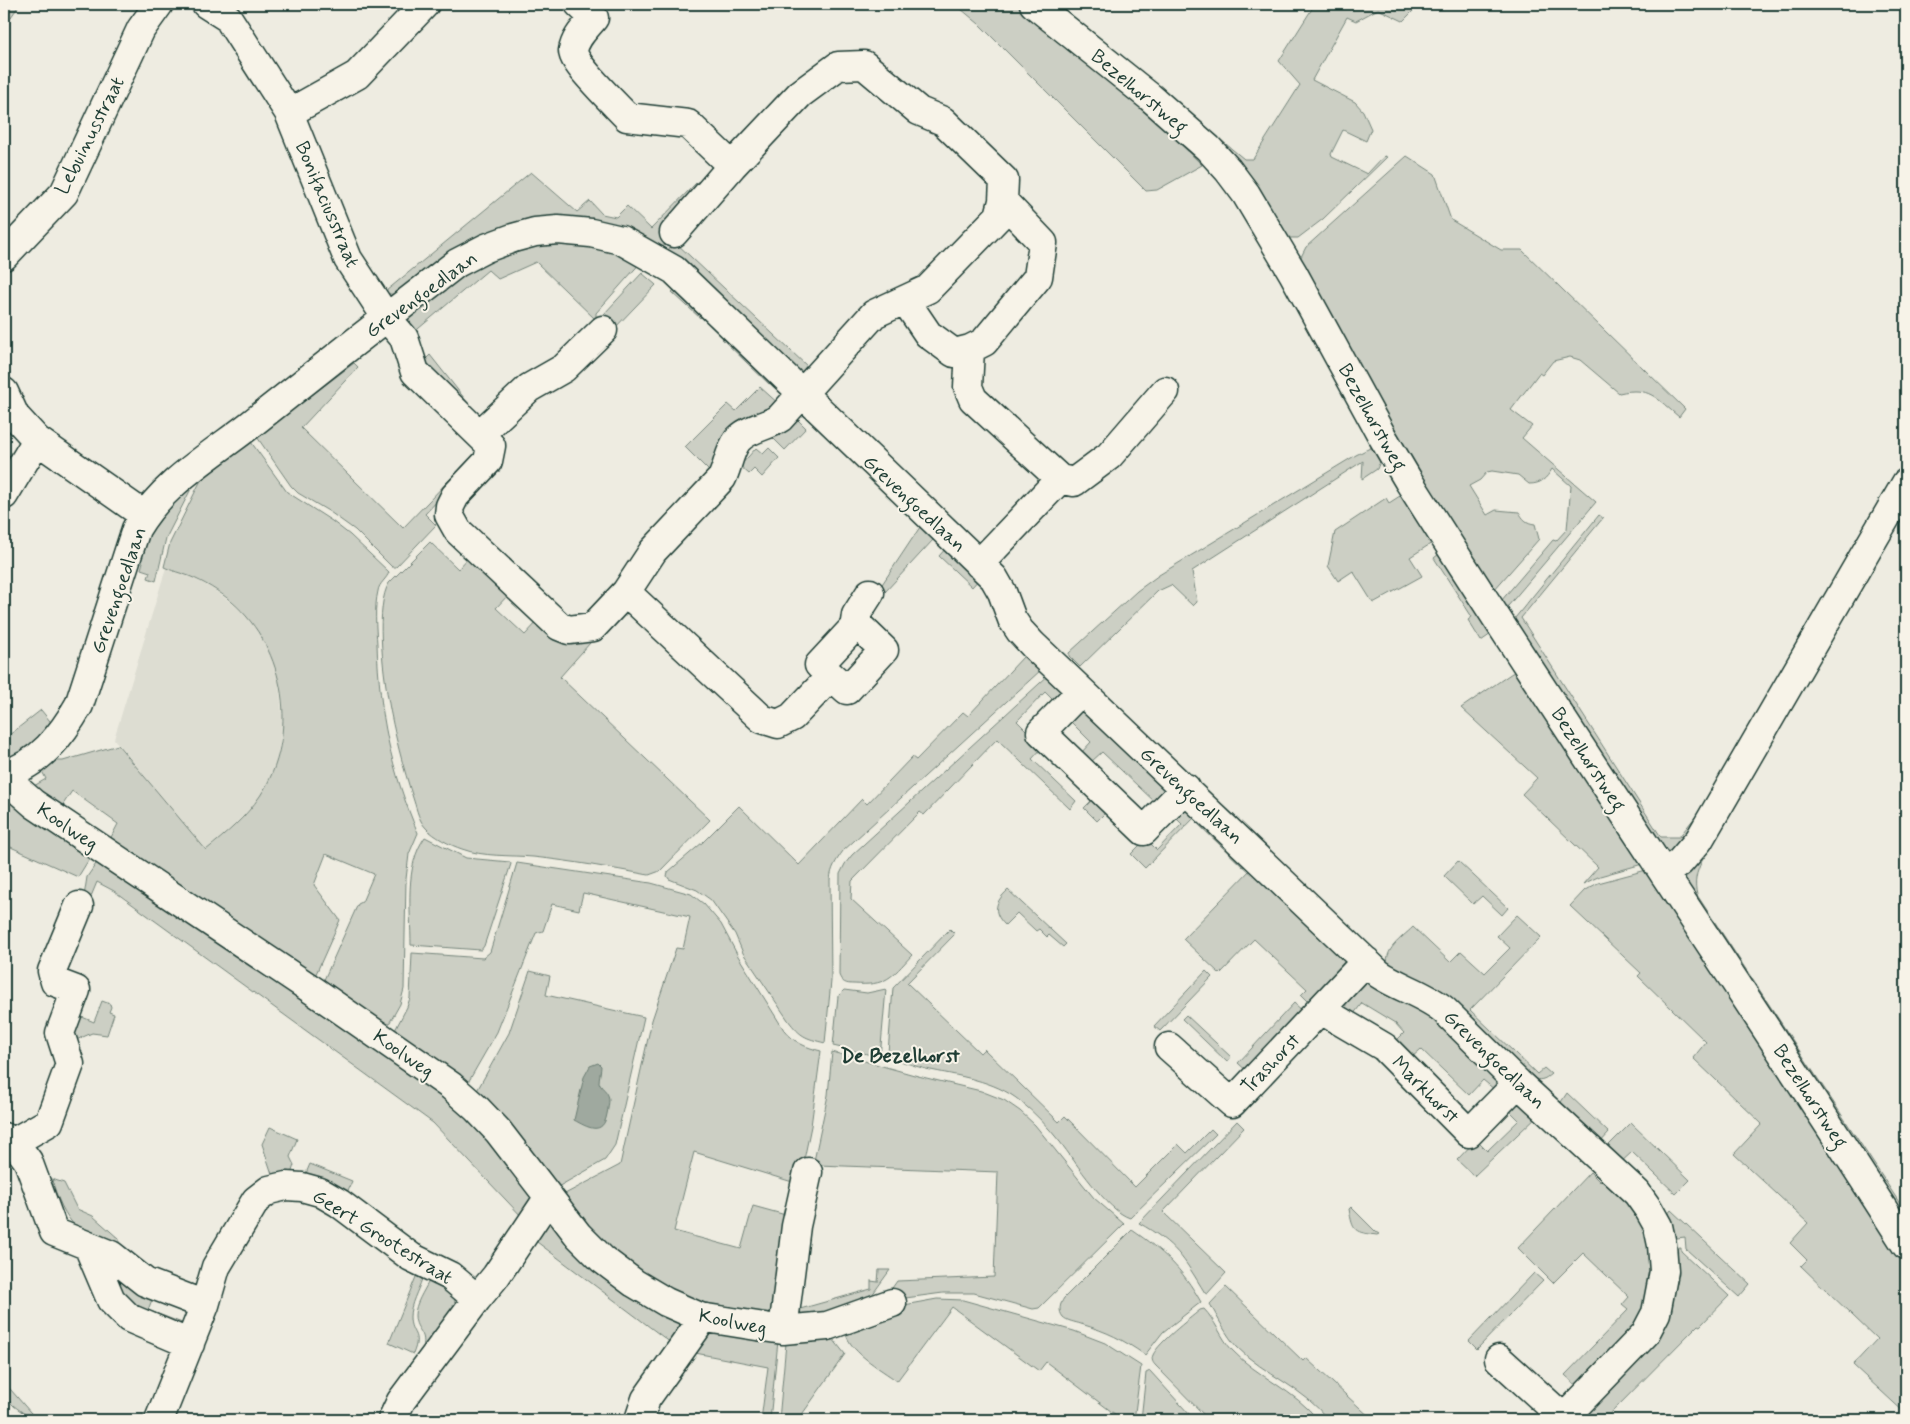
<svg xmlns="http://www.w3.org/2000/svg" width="1910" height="1424" font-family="Mynerve,sans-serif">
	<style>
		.built { fill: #ddddd2 }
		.green { fill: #cccfc4; stroke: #76867c }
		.water { fill: #9fa99f; stroke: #6c7e74 }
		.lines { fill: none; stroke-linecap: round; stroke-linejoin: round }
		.minor-casing { stroke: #1f3d34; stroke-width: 31 }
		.minor { stroke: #f7f3e8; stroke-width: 28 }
		.labels { text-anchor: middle; stroke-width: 4; stroke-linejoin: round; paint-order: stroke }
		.street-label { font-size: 20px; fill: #1f3d34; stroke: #f7f3e8 }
		.neighbourhood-label { font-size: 21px; font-weight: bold; fill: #1f3d34; stroke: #f7f3e8 }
	</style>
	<rect width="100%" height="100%" fill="#eeece1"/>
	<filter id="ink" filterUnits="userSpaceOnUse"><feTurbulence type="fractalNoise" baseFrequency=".02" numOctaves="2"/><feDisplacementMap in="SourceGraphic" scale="10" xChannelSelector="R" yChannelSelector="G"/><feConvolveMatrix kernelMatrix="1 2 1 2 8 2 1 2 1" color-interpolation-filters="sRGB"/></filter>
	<g filter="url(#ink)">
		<path class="built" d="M 166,568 L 191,577 L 212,588 L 243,612 L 258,630 L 270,653 L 278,672 L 283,723 L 277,761 L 270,778 L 260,797 L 244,815 L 230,830 L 206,850 L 114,739 Z"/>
		<path class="green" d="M 4,4 L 20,4 L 4,27 Z
			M 955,4 L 1018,4 L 1153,117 L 1202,165 L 1157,190 L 1146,191 L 979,24 Z
			M 1315,4 L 1420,4 L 1403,21 L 1378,9 L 1356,21 L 1347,17 L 1312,80 L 1355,102 L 1363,111 L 1371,129 L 1366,141 L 1343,130 L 1331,154 L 1332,157 L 1367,174 L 1384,156 L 1387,157 L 1323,219 L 1298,238 L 1289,238 L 1282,236 L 1081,24 L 1244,159 L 1253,159 L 1300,85 L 1279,61 Z
			M 1407,156 L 1435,174 L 1451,220 L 1501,250 L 1522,250 L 1685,409 L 1679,417 C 1656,398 1650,386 1619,393 L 1580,360 L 1570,357 L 1553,361 L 1542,375 L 1539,373 L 1511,410 L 1532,426 L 1522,438 L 1596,502 L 1508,606 L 1500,610 L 1501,601 L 1553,540 L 1556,541 L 1567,529 L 1571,486 L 1552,469 C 1546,479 1541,484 1529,484 L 1518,475 L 1492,471 L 1487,472 L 1480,480 L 1469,486 L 1487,515 L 1496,510 L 1519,512 C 1523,519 1526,523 1535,524 L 1539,539 L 1494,590 L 1424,480 L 1394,429 L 1388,431 L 1297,265 L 1306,247 Z
			M 531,172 L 577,212 L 590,201 L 602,214 L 616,217 L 627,206 L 651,229 L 697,182 L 710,179 L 671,238 L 661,249 L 587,222 L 395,295 L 386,293 L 376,280 L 386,291 Z
			M 541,241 L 602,245 L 642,261 L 596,313 L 596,320 L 536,262 L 498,279 L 488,270 L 412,334 L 404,321 L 465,270 Z
			M 675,242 L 790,350 L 808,367 L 799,373 L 666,252 Z
			M 642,273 L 656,285 L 612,331 L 604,314 Z
			M 677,287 L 705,313 L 700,318 L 672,292 Z
			M 727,335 L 774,380 L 769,384 L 722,339 Z
			M 430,355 L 480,418 L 469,415 L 424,361 Z
			M 354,363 L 358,367 L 301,428 L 403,528 L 453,476 L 457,480 L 425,514 L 436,525 L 396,567 L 392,567 L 355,530 L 330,512 L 298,493 L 291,486 L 257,437 Z
			M 760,387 L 780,405 L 710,472 L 685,447 L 728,404 L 736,411 Z
			M 794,416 L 806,428 L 785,450 L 773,438 Z
			M 251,442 L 287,492 L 332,521 L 350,535 L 389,572 C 387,579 379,583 378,591 C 374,608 376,627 377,644 C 379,712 391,771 418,833 L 409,854 L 406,879 L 404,989 L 400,1004 L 385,1031 L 323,982 L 358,904 L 362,902 L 374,874 L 326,854 L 314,885 L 340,920 L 315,976 L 108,843 L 118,824 L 72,791 L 58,812 L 32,787 L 46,779 L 42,771 L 55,761 L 63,761 L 118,745 L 206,850 C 226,834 246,817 260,796 C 300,736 286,648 232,602 C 219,591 204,582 189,576 C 181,573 172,571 164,567 L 170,543 L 201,480 Z
			M 1372,447 L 1381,459 L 1377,469 L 1362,479 L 1363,461 L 1192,571 L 1197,602 L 1193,606 L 1171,585 L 1158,591 L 1080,667 L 1069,656 L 1069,653 L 1137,591 L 1159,575 L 1356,455 Z
			M 756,448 L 763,454 L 769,448 L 779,458 L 762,477 L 754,469 L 749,474 L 740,466 Z
			M 1906,460 L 1906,471 L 1676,851 L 1668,851 L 1656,847 L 1512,626 L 1515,618 L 1599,515 L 1603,518 L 1521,618 L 1661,837 L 1679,837 L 1700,811 Z
			M 196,479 L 166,538 L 156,581 L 148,578 L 150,572 L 141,569 L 143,562 L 139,560 L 153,521 Z
			M 1403,494 L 1432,543 L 1410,557 L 1422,576 L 1373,603 L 1353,571 L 1338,581 L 1328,566 L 1335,532 L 1386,498 L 1389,503 Z
			M 920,527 L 933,540 L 861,618 L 861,616 Z
			M 430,542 L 458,569 L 470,556 L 509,594 L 496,608 L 525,635 L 538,621 L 590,643 L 560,677 L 710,820 L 660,871 L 649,875 C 610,868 572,861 533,857 C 510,855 483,857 462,849 C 450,845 434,837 426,828 C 419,821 417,810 414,801 C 403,767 394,733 388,698 C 383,671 375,606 389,583 Z
			M 947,547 L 980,578 L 972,587 L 939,556 Z
			M 1439,554 L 1491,634 L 1481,641 L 1468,620 L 1472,617 L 1434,558 Z
			M 1024,656 L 1041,670 L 843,851 C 836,861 831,868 830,880 L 831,981 L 825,1043 C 805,1038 801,1037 788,1020 L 743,953 L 735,934 L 711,900 L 697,890 L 669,879 L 667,876 L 668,872 L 703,842 L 739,806 L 799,865 L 862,799 L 867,804 L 912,757 L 916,760 L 963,712 L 968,716 Z
			M 1517,672 L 1646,863 L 1600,876 L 1583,884 L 1598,867 L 1522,794 L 1537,778 L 1461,708 L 1512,673 Z
			M 1051,673 L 1062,690 L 1057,704 L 1045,692 L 1017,721 L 1043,747 L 1032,759 L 1076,801 L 1070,809 L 997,739 L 924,815 L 920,812 L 852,881 L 851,899 L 912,955 C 891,978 886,986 854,984 C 846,984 842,983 839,975 L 840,874 L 845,864 L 852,855 Z
			M 1800,687 L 1702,861 C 1696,873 1694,882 1697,895 L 1897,1199 L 1906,1214 L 1906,1227 L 1684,889 L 1687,872 Z
			M 41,710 L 54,726 L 36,744 L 4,762 L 4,739 Z
			M 1080,710 L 1087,710 L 1165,788 L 1164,794 L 1157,804 L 1102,752 L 1091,762 L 1081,753 L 1091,742 L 1068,719 Z
			M 4,790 L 91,856 L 78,877 L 4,844 Z
			M 1095,797 L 1109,809 L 1097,821 L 1084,808 Z
			M 1183,806 L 1199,813 L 1145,868 L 1131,854 L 1146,839 L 1157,850 L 1182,824 L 1171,813 Z
			M 1200,820 L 1246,865 L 1243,867 L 1197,823 Z
			M 425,837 L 466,858 L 510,862 L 511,864 L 484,946 L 481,950 L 411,945 C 411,911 404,866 425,837 Z
			M 100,858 L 455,1096 L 538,1192 L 524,1219 L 433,1123 L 114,891 L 97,882 L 87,906 L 83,903 L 87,877 Z
			M 1458,861 L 1508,908 L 1502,915 L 1482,896 L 1473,904 L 1444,876 Z
			M 517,863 L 651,883 L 691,894 L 704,904 L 721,924 L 738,956 L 784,1030 C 795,1043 805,1047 821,1051 L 811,1126 L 799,1184 L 694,1152 L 674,1231 L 741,1249 L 753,1206 L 793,1217 L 780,1319 L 711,1313 L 606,1254 L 563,1195 L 620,1165 L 652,1020 L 676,948 L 683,949 L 690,917 L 583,893 L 579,910 L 552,904 L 543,931 L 536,933 L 497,1032 L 466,1086 L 392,1036 L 407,1007 L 410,998 L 412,953 L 483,958 L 490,952 Z
			M 1254,866 L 1345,952 L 1348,964 L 1312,1006 L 1301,995 L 1307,989 L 1254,939 L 1220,974 L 1183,939 Z
			M 1650,869 L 1901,1252 L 1906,1266 L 1906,1414 L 1853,1365 L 1877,1339 L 1801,1266 L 1807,1260 L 1790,1243 L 1808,1223 L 1734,1154 L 1762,1124 L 1693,1058 L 1706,1042 L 1638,976 L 1641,973 L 1570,906 L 1585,890 L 1598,883 Z
			M 1008,890 L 1066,944 L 1063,947 L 1049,935 L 1047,937 L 1039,929 L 1036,931 L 1017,913 L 1005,925 C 991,911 996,901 1008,890 Z
			M 1517,915 L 1541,937 L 1470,1010 L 1537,1074 L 1544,1068 L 1551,1074 C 1544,1080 1540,1081 1532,1078 L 1388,968 C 1383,949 1401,939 1413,927 L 1450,962 L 1461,951 L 1485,973 L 1510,948 L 1497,936 Z
			M 950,929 L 955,934 L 907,983 L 980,1053 L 984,1049 L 1059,1122 L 1065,1116 L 1135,1187 L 1178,1144 L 1187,1153 L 1211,1129 L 1216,1134 L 1130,1218 C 1107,1211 1075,1161 1060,1142 C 1048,1127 1035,1113 1020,1101 C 994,1080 958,1076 926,1069 C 914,1066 902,1061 890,1058 L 888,1053 L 893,988 Z
			M 530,971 L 550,976 L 546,995 L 644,1017 L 615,1145 L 605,1160 L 556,1188 L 474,1096 L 509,1033 Z
			M 1206,971 L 1212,977 L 1160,1031 L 1154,1026 Z
			M 1367,979 L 1417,1003 L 1498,1080 L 1495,1090 L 1483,1080 L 1469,1095 L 1421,1049 L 1410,1059 L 1394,1043 L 1404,1033 L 1395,1023 L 1362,1003 L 1353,1015 L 1347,1010 L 1344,998 Z
			M 886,989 L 880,1057 L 833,1046 L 838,996 L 844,990 L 867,993 Z
			M 102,1001 L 110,1004 L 111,1007 L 109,1012 L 114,1014 L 107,1035 L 92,1033 L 76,1040 L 68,1029 L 75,1014 L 94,1022 Z
			M 1294,1003 L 1305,1013 L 1249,1073 L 1238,1063 Z
			M 1186,1015 L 1231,1057 L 1227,1062 L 1182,1019 Z
			M 832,1052 L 918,1076 L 981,1091 L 1004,1100 L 1020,1111 L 1035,1125 L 1094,1198 L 1124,1224 L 1039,1308 L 1033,1309 L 974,1293 L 943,1293 L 883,1301 L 897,1281 L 994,1277 L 998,1172 L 818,1165 L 814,1161 L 828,1095 Z
			M 1567,1093 L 1609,1133 L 1598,1145 L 1562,1109 L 1561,1102 Z
			M 1517,1102 L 1522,1102 L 1539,1114 L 1474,1176 L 1457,1160 L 1476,1140 L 1487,1151 L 1519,1120 L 1507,1108 Z
			M 1237,1121 L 1244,1128 L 1163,1212 L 1226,1273 L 1207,1294 L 1205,1293 C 1183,1257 1176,1244 1139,1223 Z
			M 1631,1123 L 1690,1180 L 1676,1194 L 1632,1152 L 1619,1164 L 1604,1150 Z
			M 270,1127 L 297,1139 L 290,1157 L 294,1165 L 290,1177 L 273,1177 L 262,1144 Z
			M 310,1164 L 352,1181 L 346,1195 L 304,1178 Z
			M 1590,1172 L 1600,1182 L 1605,1177 L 1642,1219 L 1654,1256 L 1644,1315 L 1579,1388 L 1565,1375 L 1628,1310 L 1622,1305 L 1629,1297 L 1583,1253 L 1553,1283 L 1518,1248 Z
			M 52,1179 L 64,1183 L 77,1209 L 93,1216 L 119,1239 L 119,1247 L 78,1229 C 65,1217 56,1196 52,1179 Z
			M 1351,1207 L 1376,1232 L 1379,1234 L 1377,1235 C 1354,1232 1353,1232 1349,1209 Z
			M 1671,1210 L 1750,1284 L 1739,1297 L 1686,1249 L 1685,1237 L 1677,1238 L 1668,1214 Z
			M 549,1213 L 690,1317 L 675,1346 L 533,1239 Z
			M 1132,1230 C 1164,1252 1181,1267 1201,1302 L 1163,1332 L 1145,1355 C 1122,1339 1108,1332 1081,1324 C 1075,1322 1067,1321 1063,1317 C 1058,1311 1060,1304 1064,1298 Z
			M 1681,1247 L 1681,1251 L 1729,1296 L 1700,1326 L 1698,1325 L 1604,1420 L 1584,1420 L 1584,1417 L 1655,1340 L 1674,1248 Z
			M 101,1256 L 155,1292 L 148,1310 L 182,1323 L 189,1305 L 184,1329 L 134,1314 Z
			M 879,1270 L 890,1270 L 864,1306 L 800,1325 L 793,1311 L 871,1289 L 871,1281 L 878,1282 Z
			M 418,1272 L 422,1274 L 422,1279 C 418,1291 410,1304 410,1317 C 410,1335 422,1332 413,1354 L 389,1343 Z
			M 1534,1273 L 1543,1281 L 1477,1349 L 1469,1341 Z
			M 429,1281 L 452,1291 L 455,1300 L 454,1310 L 420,1357 C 431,1330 415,1334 415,1315 C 415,1304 424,1291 429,1281 Z
			M 1226,1287 L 1303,1361 L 1306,1358 L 1373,1420 L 1328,1420 C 1305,1388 1264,1375 1237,1347 C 1226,1335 1218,1318 1210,1304 Z
			M 937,1299 L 963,1300 L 1074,1331 L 1105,1343 L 1141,1366 L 1134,1420 L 1119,1420 L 1120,1418 L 1046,1362 L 1039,1371 L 952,1307 L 897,1381 C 881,1369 845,1350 845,1328 L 904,1305 Z
			M 1204,1309 C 1215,1320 1221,1338 1232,1350 C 1257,1377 1296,1391 1318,1420 L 1209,1420 L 1156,1366 C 1153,1363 1151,1360 1153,1355 C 1159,1342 1188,1320 1200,1310 Z
			M 706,1328 L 778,1341 L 770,1420 L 761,1420 L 768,1367 L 690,1352 Z
			M 829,1334 L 845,1354 L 798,1420 L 779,1420 L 786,1343 Z
			M 1150,1371 L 1190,1415 L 1195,1420 L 1141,1420 L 1146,1373 Z
			M 4,1382 L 37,1420 L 33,1420 L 14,1406 L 4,1396 Z"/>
		<path class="water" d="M 598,1063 L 601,1066 C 601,1071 599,1077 599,1082 C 600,1088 608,1090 609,1099 C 609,1103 608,1109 607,1114 C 603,1137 587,1127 574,1120 L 584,1077 L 590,1066 Z"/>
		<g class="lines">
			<g class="minor-casing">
				<path id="minor" d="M 206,4 L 228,18 L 289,113 L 348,259 L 386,317 L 404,338 L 415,372 L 491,446 L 488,461 L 455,496 L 450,506 L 449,515 L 458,531 L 559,626 L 569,630 L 593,627 L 626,592 L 653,551 L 722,478 C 728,466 729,452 737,441 C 747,428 767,427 780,418 L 874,314 L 928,289 L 999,216 L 1003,201
					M 579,4 L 594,18 C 586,28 575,37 573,51 C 572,63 617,106 627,117 L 688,124 L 732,166 L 674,233
					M 1034,4 L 1150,97 L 1208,148 L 1228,170 L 1246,194 L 1293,273 L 1382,436 L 1408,480 C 1570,737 1743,988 1906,1245
					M 289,113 L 357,75 L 425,4
					M 732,166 L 800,94 L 838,66 L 864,65 L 919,111 L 943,121 L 1004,180 L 1003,201 L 1043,243 L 1038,277 L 984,342 L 970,349 L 968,387 L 973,399 L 1060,479 L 979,564
					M 4,256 L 64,193 L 141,29 L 159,4
					M 905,300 L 928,334 L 954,353 L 970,349
					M 4,392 L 15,416 L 37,440 L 144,515
					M 480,434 L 529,388 L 564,368 L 603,330
					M 1060,479 L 1074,482 L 1109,456 L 1165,391
					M 4,495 L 37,440
					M 626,592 L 762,719 L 778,724 L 792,717 L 831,676
					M 857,624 L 819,665 L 847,690 L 884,650 L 855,622 L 856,615 L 870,593
					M 1081,691 L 1041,732 L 1144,831 L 1186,788
					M 10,772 L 17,789 L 34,804 L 314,991 L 451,1086 L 477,1109 L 498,1131 L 578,1235 L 602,1259 L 634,1283 L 666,1302 L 700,1317 L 783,1330 L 827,1326 L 892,1303
					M 4,774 C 39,765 62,735 79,705 L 136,529 C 163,483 209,457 250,425 C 319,370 388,316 457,263 L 486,248 L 513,238 L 535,232 L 558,230 L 591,233 L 621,240 L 674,270 L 994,578 L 1002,592 L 1012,619 L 1020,631 L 1033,645 L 1379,974 C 1400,988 1425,994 1444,1010 L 1518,1083 L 1637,1193 L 1649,1210 L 1658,1226 L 1662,1245 L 1664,1271 L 1656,1313 L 1645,1334 L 1562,1420
					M 1664,874 L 1680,862 L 1699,840 L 1906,483
					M 1321,1010 L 1384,1047 L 1469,1133 L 1518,1083
					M 1169,1047 L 1232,1103 L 1366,961
					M 4,1137 L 14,1142 L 28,1161 L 54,1232 L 111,1255 L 145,1282 L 205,1305 L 159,1420
					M 14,1142 L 49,1122 L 70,1064 L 60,1033 L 76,990 L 55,982 L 52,971 L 79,906
					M 88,1246 L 111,1300 L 129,1318 L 190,1344
					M 477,1299 L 496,1276 L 549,1197
					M 205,1305 L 216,1267 L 256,1200 L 269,1190 L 286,1186 L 302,1187 L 320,1192 L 339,1203 L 411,1257 L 450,1276 L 477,1299 L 401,1401 L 392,1420
					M 783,1330 L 796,1226 L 808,1172
					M 1499,1359 L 1566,1420
					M 639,1420 L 646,1399 L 697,1327 L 700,1317"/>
			</g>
			<use href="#minor" class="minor"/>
		</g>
	</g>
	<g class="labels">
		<g class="street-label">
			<text transform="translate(1140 91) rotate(40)" y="7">Bezelhorstweg</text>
			<text transform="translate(89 135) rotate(-63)" y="7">Lebuinusstraat</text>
			<text transform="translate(328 204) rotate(67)" y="7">Bonifaciusstraat</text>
			<text transform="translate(421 294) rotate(-36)" y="7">Grevengoedlaan</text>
			<text transform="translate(1373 417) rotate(61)" y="7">Bezelhorstweg</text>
			<text transform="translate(915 503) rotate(43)" y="7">Grevengoedlaan</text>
			<text transform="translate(118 590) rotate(-71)" y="7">Grevengoedlaan</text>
			<text transform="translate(1589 759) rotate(57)" y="7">Bezelhorstweg</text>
			<text transform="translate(1192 795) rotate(43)" y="7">Grevengoedlaan</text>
			<text transform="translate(68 826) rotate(34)" y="7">Koolweg</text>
			<text transform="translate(404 1053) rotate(35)" y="7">Koolweg</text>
			<text transform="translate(1495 1059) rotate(44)" y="7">Grevengoedlaan</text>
			<text transform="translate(1270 1063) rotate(-46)" y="7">Trashorst</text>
			<text transform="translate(1426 1089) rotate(45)" y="7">Markhorst</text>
			<text transform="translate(1811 1096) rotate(57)" y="7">Bezelhorstweg</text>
			<text transform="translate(383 1236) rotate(32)" y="7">Geert Grootestraat</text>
			<text transform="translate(733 1321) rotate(11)" y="7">Koolweg</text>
		</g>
		<g class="neighbourhood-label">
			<text x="900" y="1062">De Bezelhorst</text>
		</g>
	</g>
	<rect width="1910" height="1424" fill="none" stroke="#f7f3e8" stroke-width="20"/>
	<rect x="10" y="10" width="1890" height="1404" fill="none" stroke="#1f3d34" stroke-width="2" filter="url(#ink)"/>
</svg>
